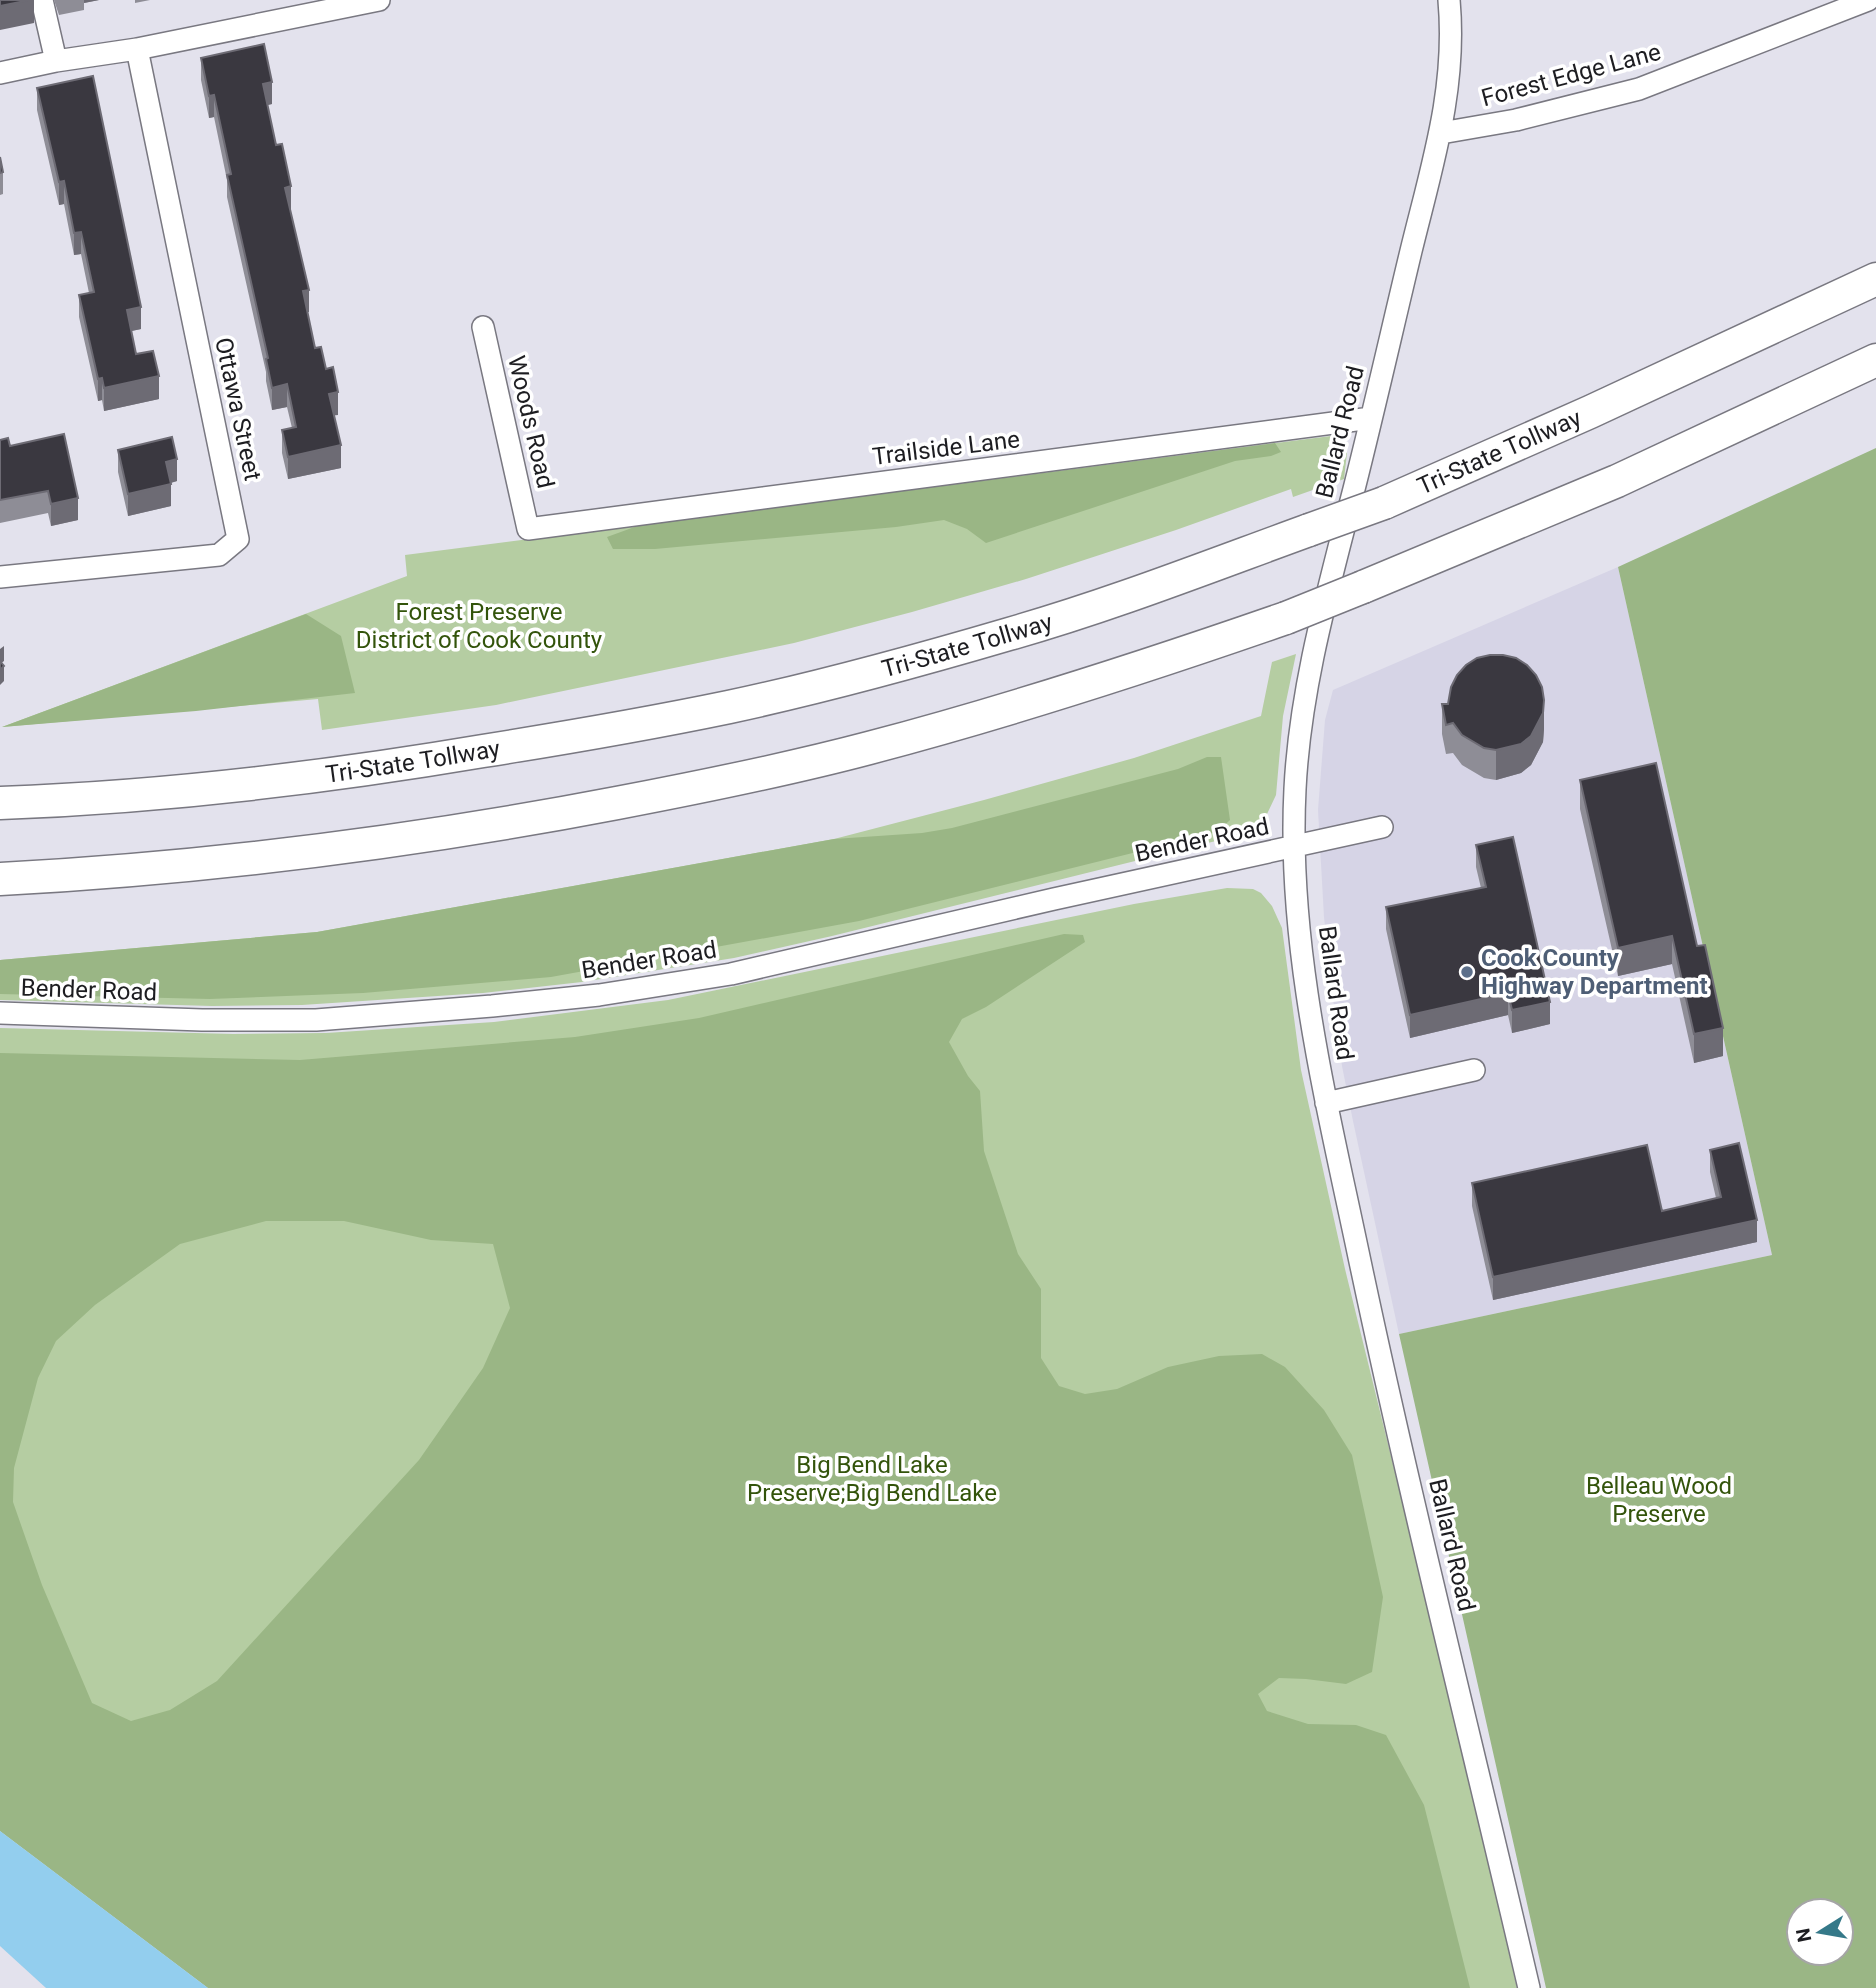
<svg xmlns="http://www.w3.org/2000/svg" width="1876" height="1988" font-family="Roboto,sans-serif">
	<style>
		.built { fill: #d6d4e6 }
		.green { fill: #b5cda2 }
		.forest { fill: #9ab685; fill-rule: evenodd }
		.water { fill: #93ceee }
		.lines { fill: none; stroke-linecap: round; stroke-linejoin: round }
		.minor-casing { stroke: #797881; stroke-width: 24 }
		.highway-casing { stroke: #797881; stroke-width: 35 }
		.minor { stroke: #fff; stroke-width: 21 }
		.highway { stroke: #fff; stroke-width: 32 }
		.highway-bridge-casing { stroke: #797881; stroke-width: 35; stroke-linecap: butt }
		.highway-bridge { stroke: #fff; stroke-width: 32 }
		.wall { fill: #8e8d96 }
		.shaded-wall { fill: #6d6b74 }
		.building { fill: #3a3840; stroke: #6d6b74; stroke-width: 2 }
		.service-dot { fill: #5c6f8a; stroke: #fff; stroke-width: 2.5 }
		.labels { text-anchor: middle; stroke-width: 7; stroke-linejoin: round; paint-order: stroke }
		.street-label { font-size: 24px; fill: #1d1d21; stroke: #fff }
		.park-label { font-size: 24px; fill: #33540b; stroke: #fff }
		.service-label { font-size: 24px; font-weight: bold; fill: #4e5e75; stroke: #fff; text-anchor: start }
	</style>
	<rect width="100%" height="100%" fill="#e3e2ed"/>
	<path class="built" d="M 1618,567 L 1772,1255 L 1399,1334 L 1353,1121 L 1342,1066 L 1331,984 L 1324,917 L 1318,810 L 1325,720 L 1333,690 Z"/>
	<path class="green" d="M 1331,436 L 1344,444 L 1347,453 L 1344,479 L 1293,497 L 1291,489 L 1176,530 L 1026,579 L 912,612 L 794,643 L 496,705 L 322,730 L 318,699 L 2,727 L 407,576 L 405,555 Z
		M 1296,654 L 1283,716 L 1276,795 L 1267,814 L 1259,823 L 1236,836 L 832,936 L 734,958 L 582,982 L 483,993 L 302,1005 L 212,1006 L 0,1000 L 0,960 L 317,932 L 834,839 L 984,800 L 1134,758 L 1261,716 L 1272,662 Z
		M 1227,888 L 1253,889 L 1261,893 L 1272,906 L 1282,928 L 1301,1070 L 1345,1269 L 1443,1668 L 1517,1988 L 208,1988 L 0,1831 L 0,1028 L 233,1034 L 326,1033 L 494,1022 L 668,1000 L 1134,904 Z"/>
	<path class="forest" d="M 1275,443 L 1281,452 L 1271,456 L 1235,461 L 986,543 L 967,529 L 944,520 L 896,527 L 655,549 L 613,549 L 607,537 L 640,525 Z
		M 1876,448 L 1876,1988 L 1546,1988 L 1399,1334 L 1772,1255 L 1618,567 ZM 1799,1911 L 1841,1911 L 1841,1953 L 1799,1953 Z
		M 306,614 L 341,636 L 355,693 L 196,711 L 2,727 Z
		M 1207,757 L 1221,757 L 1230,820 L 1217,832 L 859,921 L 551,977 L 363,993 L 210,999 L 0,994 L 0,960 L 317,932 L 834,839 L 922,833 L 952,828 L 1178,769 Z
		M 1064,934 L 1083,935 L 1085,942 L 986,1007 L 962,1019 L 949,1042 L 968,1076 L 980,1091 L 984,1151 L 1018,1254 L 1041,1289 L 1041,1358 L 1059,1386 L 1085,1394 L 1117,1389 L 1168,1367 L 1219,1356 L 1262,1354 L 1285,1367 L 1324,1410 L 1352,1455 L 1383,1597 L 1372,1672 L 1346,1684 L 1306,1679 L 1279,1678 L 1258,1694 L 1267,1711 L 1308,1724 L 1356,1725 L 1386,1735 L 1424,1805 L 1470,1988 L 208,1988 L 0,1831 L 0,1053 L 300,1060 L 575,1037 L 699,1018 ZM 266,1221 L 344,1221 L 431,1240 L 493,1244 L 510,1308 L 483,1368 L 419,1460 L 217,1681 L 170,1710 L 131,1721 L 92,1703 L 42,1585 L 13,1502 L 14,1468 L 38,1378 L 56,1341 L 95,1305 L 180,1244 Z"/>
	<path class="water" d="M 0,1831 L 208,1988 L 46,1988 L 0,1946 Z"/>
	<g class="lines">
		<g class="minor-casing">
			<path id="minor" d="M 42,0 L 56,61
				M 1449,0 C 1457,89 1432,165 1411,251 C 1392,330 1374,410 1354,489 C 1329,587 1300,687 1295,789 C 1287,945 1326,1100 1358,1252 C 1410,1499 1472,1743 1529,1988
				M 0,73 L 56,61 L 137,49 L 379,0
				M 1441,133 L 1516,120 L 1639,89 L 1868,0
				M 483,327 L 528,529 L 1371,418
				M 0,577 L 219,555 L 238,539 L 137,49
				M 0,1013 L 202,1020 L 316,1020 L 492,1006 L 599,995 L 731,974 L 1054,899 L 1382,827
				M 1326,1103 L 1474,1070"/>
		</g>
		<g class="highway-casing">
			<g id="highway">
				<path id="s1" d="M 1384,503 L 1590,412 L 1876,279"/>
				<path d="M 1363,587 L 1617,481 L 1876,360"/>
				<path id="s2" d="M 0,803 C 162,797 323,778 483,751 C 565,738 647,724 729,707 C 823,687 917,661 1009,634 C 1111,605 1210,566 1309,530"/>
				<path d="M 0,879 C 207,868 413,842 617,803 C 701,787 786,770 869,748 C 1010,711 1148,666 1286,618"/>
			</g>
		</g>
		<use href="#minor" class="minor"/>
		<use href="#highway" class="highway"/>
		<g class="highway-bridge-casing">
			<path id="highway-bridge" d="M 1309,530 L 1384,503
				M 1286,618 L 1363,587"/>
		</g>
		<use href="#highway-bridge" class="highway-bridge"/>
	</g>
	<path class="wall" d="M 54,0 L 99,0 L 84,3 L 84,10 L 59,15 Z
		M 135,0 L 150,0 L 135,3 Z
		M 201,58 L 272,104 L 267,105 L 291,209 L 290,209 L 309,312 L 307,312 L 315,348 L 326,369 L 338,415 L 334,415 L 341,468 L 288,479 L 282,453 L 282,430 L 292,428 L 287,407 L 272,410 L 266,381 L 266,372 L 227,197 L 227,180 L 214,117 L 209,118 L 201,80 Z
		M 37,88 L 141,329 L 131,331 L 136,354 L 159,399 L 104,411 L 102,400 L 98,401 L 79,317 L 79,295 L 89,293 L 81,254 L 74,255 L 64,204 L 59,205 L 37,110 Z
		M 0,157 L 3,172 L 3,194 L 0,195 Z
		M 0,440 L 10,446 L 78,520 L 51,526 L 48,513 L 0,523 Z
		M 118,450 L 177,481 L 171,483 L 171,506 L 128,516 L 118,472 Z
		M 1442,704 L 1448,704 L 1544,729 L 1543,742 L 1531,765 L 1521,773 L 1496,780 L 1484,778 L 1462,765 L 1453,753 L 1446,754 L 1442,734 Z
		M 1580,780 L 1697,946 L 1723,1056 L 1694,1063 L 1672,964 L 1618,976 L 1580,809 Z
		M 1476,845 L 1550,1024 L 1512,1033 L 1508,1015 L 1410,1038 L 1386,929 L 1386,907 L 1481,888 L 1476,867 Z
		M 1710,1150 L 1757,1242 L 1493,1300 L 1472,1206 L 1472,1183 L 1662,1211 L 1716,1198 L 1710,1172 Z"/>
	<path class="shaded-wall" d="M 30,0 L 34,0 L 34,23 L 0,30 L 0,6 Z
		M 84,0 L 99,0 L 84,3 Z
		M 272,82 L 272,104 L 263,106 L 263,84 Z
		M 214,95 L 214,117 L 209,118 L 209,96 Z
		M 64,181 L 64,204 L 59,205 L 59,182 Z
		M 291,186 L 291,209 L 285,210 L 285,188 Z
		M 81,232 L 81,254 L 74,255 L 74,233 Z
		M 309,290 L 309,312 L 303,313 L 303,291 Z
		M 141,307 L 141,329 L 127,332 L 127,310 Z
		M 159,376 L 159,399 L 104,411 L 104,388 Z
		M 102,378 L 102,400 L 98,401 L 98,379 Z
		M 287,384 L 287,407 L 272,410 L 272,388 Z
		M 338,392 L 338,415 L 329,416 L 329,394 Z
		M 341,445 L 341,468 L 288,479 L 288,457 Z
		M 177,459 L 177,481 L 166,484 L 166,462 Z
		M 171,484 L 171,506 L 128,516 L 128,494 Z
		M 78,498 L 78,520 L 51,526 L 51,504 Z
		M 4,646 L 4,661 L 0,664 L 0,649 Z
		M 4,666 L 4,681 L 0,685 L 0,670 Z
		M 1544,700 L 1544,729 L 1543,742 L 1531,765 L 1521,773 L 1496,780 L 1496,750 Z
		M 1672,936 L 1672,964 L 1618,976 L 1618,948 Z
		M 1508,993 L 1508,1015 L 1410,1038 L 1410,1015 Z
		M 1550,1002 L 1550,1024 L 1512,1033 L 1512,1010 Z
		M 1723,1028 L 1723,1056 L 1694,1063 L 1694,1034 Z
		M 1757,1220 L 1757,1242 L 1493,1300 L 1493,1277 Z"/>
	<path class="building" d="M 0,0 L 30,0 L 0,6 Z
		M 264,44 L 272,82 L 263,84 L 276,145 L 282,144 L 291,186 L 285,188 L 309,290 L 303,291 L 315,348 L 321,347 L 326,369 L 333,367 L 338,392 L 329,394 L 341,445 L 288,457 L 282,430 L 296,427 L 287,384 L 272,388 L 266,359 L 268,358 L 227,175 L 231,174 L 214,95 L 209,96 L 201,58 Z
		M 93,76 L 141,307 L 127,310 L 136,354 L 153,351 L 159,376 L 104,388 L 102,378 L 98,379 L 79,295 L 94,292 L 81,232 L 74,233 L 64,181 L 59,182 L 37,88 Z
		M 0,157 L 3,172 L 0,173 Z
		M 64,434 L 78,498 L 51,504 L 48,491 L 0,500 L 0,440 L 8,438 L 10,446 Z
		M 172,437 L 177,459 L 166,462 L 171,484 L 128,494 L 118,450 Z
		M 1490,655 L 1503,655 L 1516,658 L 1527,665 L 1536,675 L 1542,687 L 1544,700 L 1543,713 L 1531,736 L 1521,744 L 1496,750 L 1484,748 L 1462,735 L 1453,723 L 1446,725 L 1442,704 L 1448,704 L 1451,687 L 1457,675 L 1466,665 L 1477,658 Z
		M 0,661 L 4,666 L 0,670 Z
		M 1656,763 L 1697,946 L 1705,945 L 1723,1028 L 1694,1034 L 1672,936 L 1618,948 L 1580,780 Z
		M 1513,837 L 1550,1002 L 1512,1010 L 1508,993 L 1410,1015 L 1386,907 L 1486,887 L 1476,845 Z
		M 1739,1143 L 1757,1220 L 1493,1277 L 1472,1183 L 1647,1145 L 1662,1211 L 1721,1197 L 1710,1150 Z"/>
	<circle class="service-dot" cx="1467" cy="972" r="7"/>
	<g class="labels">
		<g class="street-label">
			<text transform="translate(1571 75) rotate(-15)" y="8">Forest Edge Lane</text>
			<text transform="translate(238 409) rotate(78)" y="8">Ottawa Street</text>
			<text transform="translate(531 422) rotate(77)" y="8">Woods Road</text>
			<text transform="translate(1340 432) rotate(-76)" y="8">Ballard Road</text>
			<text transform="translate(946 448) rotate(-7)" y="8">Trailside Lane</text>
			<text dy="8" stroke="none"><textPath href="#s1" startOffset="126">Tri-State Tollway</textPath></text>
			<text dy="8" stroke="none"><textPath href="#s2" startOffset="982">Tri-State Tollway</textPath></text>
			<text dy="8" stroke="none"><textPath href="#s2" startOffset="415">Tri-State Tollway</textPath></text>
			<text transform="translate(1202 840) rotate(-12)" y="8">Bender Road</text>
			<text transform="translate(649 960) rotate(-9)" y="8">Bender Road</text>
			<text transform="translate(89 990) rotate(2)" y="8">Bender Road</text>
			<text transform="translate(1336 993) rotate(82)" y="8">Ballard Road</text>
			<text transform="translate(1452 1545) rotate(77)" y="8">Ballard Road</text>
		</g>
		<g class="park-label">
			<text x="479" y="620">Forest Preserve<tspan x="479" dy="28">District of Cook County</tspan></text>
			<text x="872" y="1473">Big Bend Lake<tspan x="872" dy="28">Preserve;Big Bend Lake</tspan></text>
			<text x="1659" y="1494">Belleau Wood<tspan x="1659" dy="28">Preserve</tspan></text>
		</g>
		<g class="service-label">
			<text x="1481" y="966">Cook County<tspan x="1481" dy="28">Highway Department</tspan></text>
		</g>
	</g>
	<g transform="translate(1820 1932) rotate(259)"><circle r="33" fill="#ffffff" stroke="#a5a5a6" stroke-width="2"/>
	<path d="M0-5L12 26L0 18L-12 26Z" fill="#357989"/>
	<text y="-10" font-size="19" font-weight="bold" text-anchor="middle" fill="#1d1d21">N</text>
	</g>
</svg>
